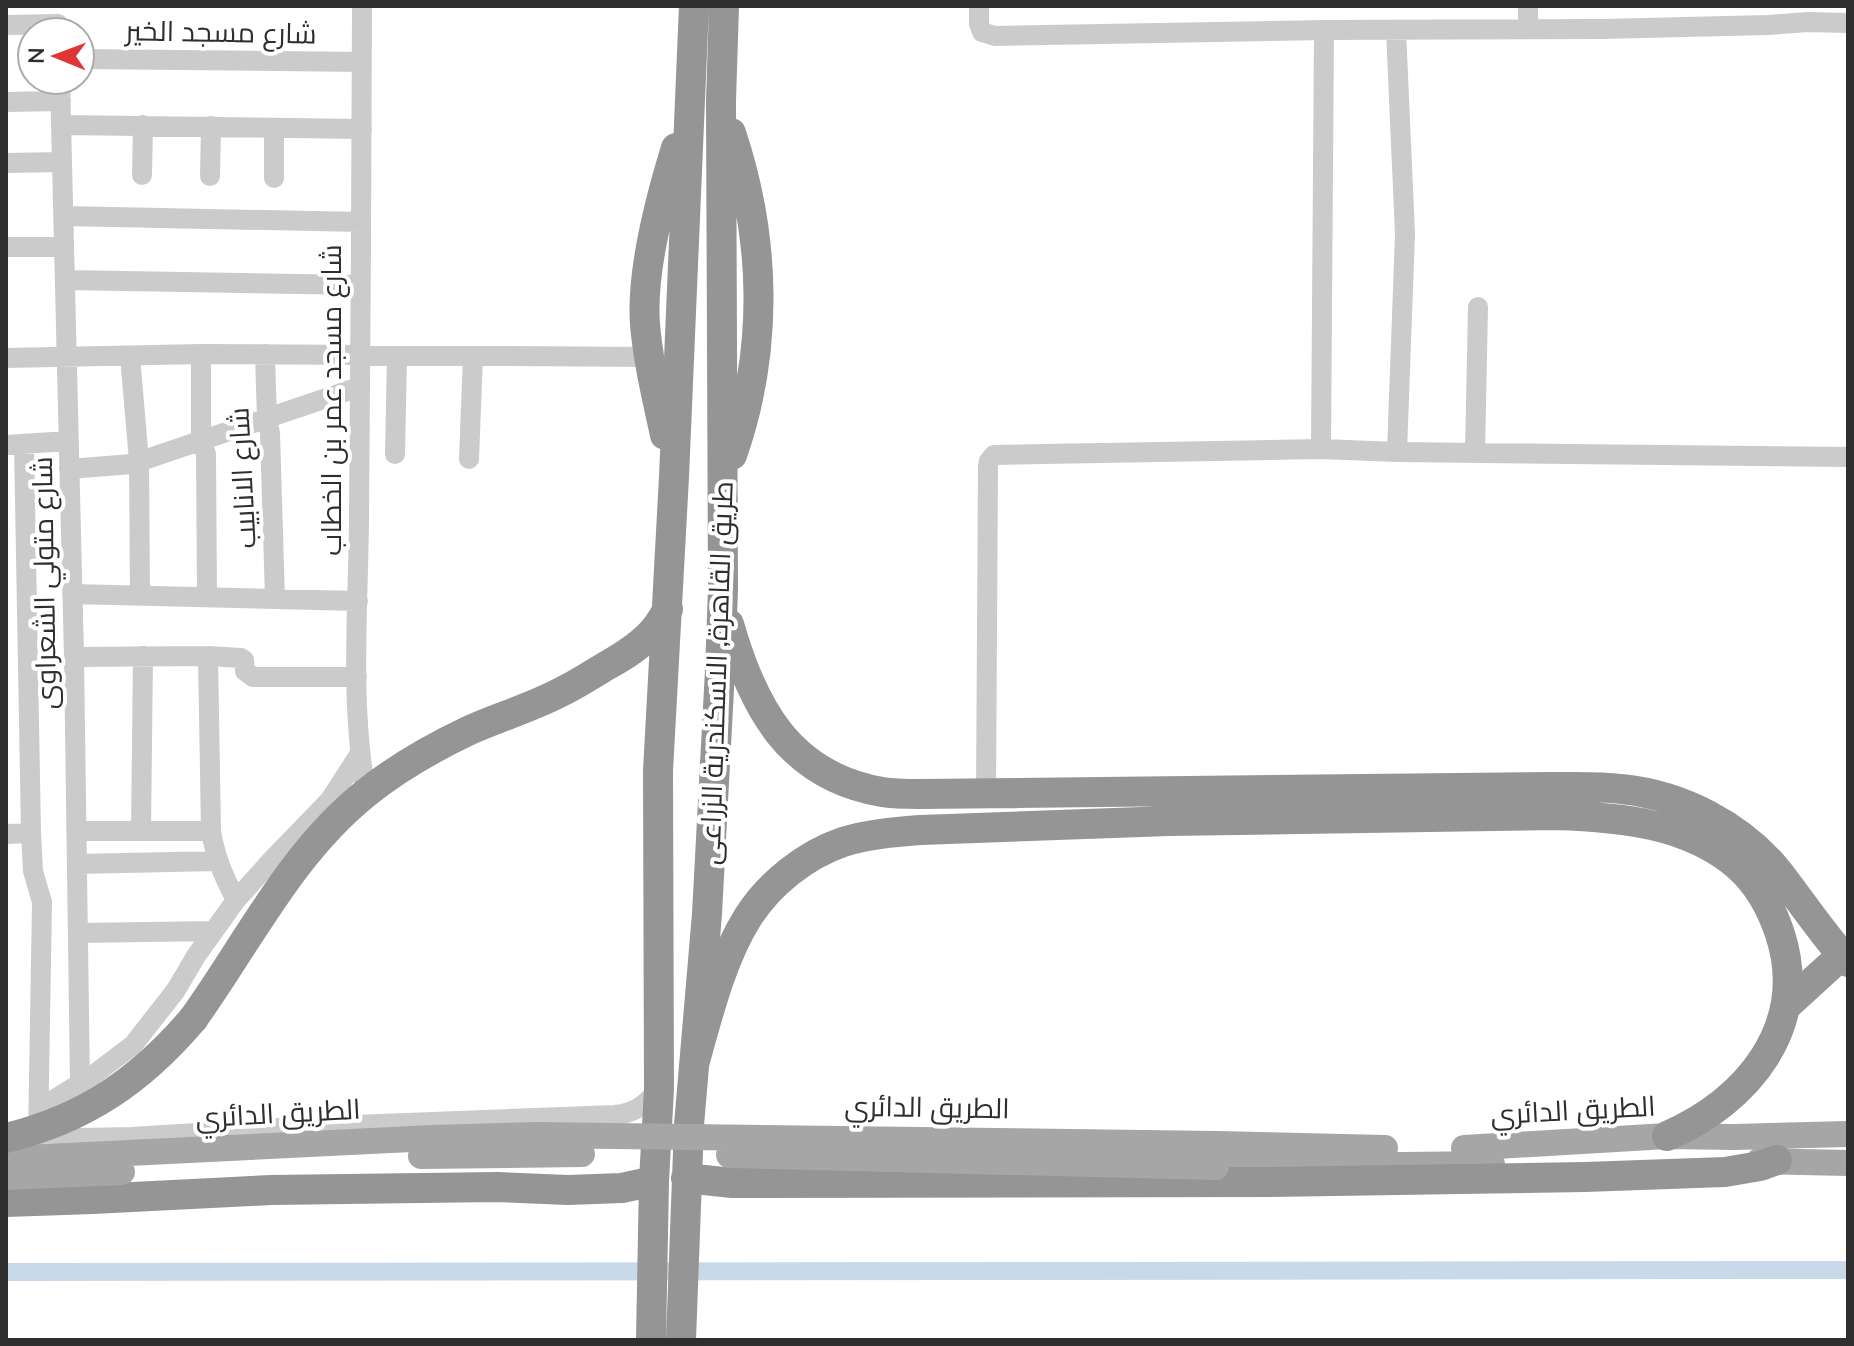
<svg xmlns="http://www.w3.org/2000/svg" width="1854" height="1346" font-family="'Nunito Sans',Cairo,sans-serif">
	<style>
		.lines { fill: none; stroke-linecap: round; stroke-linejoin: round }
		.canal { stroke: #c8daea; stroke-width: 18 }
		.minor { stroke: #cbcbcb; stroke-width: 20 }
		.major { stroke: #a6a6a6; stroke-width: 26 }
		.highway { stroke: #959595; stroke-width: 30 }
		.major-bridge { stroke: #a6a6a6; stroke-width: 26 }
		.highway-bridge { stroke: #959595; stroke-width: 30 }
		.labels { text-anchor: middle; stroke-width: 8; stroke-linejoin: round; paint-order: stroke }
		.street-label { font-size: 28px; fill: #2e2e2e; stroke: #fff }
	</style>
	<rect width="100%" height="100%" fill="#fff"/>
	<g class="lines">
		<path class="canal" d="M 6,1272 L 1848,1270"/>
		<path class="minor" d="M 362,6 C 362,178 360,349 359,521 C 358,612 350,703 366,793
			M 979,6 L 979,24 L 982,32 L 995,36 L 1324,30 L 1602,29 L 1768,25 L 1808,22 L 1848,23
			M 1528,6 L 1528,29
			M 6,25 L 58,24
			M 1396,30 L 1405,234 L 1397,452
			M 80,59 L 362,62
			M 60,80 L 74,657 L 80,1084
			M 6,102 L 61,101
			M 61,125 L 362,129
			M 6,163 L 62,162
			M 142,175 L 143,125
			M 210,176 L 211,126
			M 274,178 L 274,128
			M 64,216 L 360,222
			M 6,247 L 64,247
			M 65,280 L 360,285
			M 201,354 L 201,441 L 206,454 L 207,597
			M 265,354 L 267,419 L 270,433 L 275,599
			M 130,356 L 139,461 L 140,596
			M 6,358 L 201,354 L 650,357
			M 24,444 L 31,833 L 33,871 L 42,902 L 38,1139
			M 6,445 L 69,441
			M 1321,449 L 1324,30
			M 1475,453 L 1478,307
			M 395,454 L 397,356
			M 469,459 L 473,356
			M 69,469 L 132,464 L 359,387
			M 72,594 L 358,601
			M 208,656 L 211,831 C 215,857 224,878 236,900
			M 74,657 L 208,656 L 241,658 L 244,660 L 245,671 L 253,677 L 357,677
			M 986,795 L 988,466 L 989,461 L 994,455 L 1321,449 L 1397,452 L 1848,457
			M 76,831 L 211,831
			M 141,831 L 143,656
			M 6,834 L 31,833
			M 77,864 L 218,861
			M 78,933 L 213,931
			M 39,1109 L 92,1076 L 133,1045 L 176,990 L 196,956 L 236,900 L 270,862 L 330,800 L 359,755
			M 29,1139 L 131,1137 L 276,1128 L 615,1115 C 636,1113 646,1104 659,1089"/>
		<path class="major" d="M 1217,1144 L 1385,1148
			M 1464,1148 L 1667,1136 L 1734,1137 L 1848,1134
			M 1759,1161 L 1848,1163
			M 1216,1167 L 1492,1164"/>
		<path class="highway" d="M 731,133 C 766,238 769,350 732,455
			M 665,435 C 657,398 648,361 645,324 C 641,271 660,200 676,148
			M 729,624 C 753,708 789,776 882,792 C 894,794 907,794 919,794 L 1553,787 C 1575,787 1599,786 1621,789 C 1682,795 1742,826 1780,874 C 1803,904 1822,933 1848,962
			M 1785,1007 L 1842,955
			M 193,1019 C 249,941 290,854 366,793 C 397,768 434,747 470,730 C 499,717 530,708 559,693 C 576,685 591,675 606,666 C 624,656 642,645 655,629 C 660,623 664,616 668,609
			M 695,1061 C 708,1014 722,958 748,917 C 769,884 805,855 843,842 C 868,834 895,832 921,830 L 1169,821 L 1555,815 C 1619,817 1689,823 1739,867 C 1759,885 1772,910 1780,934 C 1810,1026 1747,1102 1667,1136
			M 686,1178 L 732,1183 L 1268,1182 L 1585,1177 L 1725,1172 L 1760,1166 L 1777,1160
			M 6,1202 L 93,1199 L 271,1190 L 497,1187 L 568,1190 L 622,1188 L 654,1181
			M 651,1340 L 654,1181 L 659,1089 L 658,771 L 674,477 L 694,6
			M 681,1340 L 689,1125 L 707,914 L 720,670 L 723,589 L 721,101 L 724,6"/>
		<path class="major-bridge" d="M 729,1155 L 1216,1167
			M 421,1156 L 582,1154
			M 6,1159 L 432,1138 L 538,1135 L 1217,1144
			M 6,1177 L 122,1172"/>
		<path class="highway-bridge" d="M 6,1138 C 85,1119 141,1080 193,1019"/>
	</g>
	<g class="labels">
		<g class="street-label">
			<text transform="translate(221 32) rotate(1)" y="10">شارع مسجد الخير</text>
			<text transform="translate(331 400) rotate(-90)" y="10">شارع مسجد عمر بن الخطاب</text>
			<text transform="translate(242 478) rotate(-93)" y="10">شارع الانابيب</text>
			<text transform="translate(44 583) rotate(-91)" y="10">شارع متولي الشعراوى</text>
			<text transform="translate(716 673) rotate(-88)" y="10">طريق القاهرة, الاسكندرية الزراعى</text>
			<text transform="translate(927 1107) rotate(1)" y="10">الطريق الدائري</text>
			<text transform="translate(1573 1110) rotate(-3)" y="10">الطريق الدائري</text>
			<text transform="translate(278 1113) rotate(-3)" y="10">الطريق الدائري</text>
		</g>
	</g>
	<rect width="1854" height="1346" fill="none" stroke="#2e2e2e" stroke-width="16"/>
	<g transform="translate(56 56) rotate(271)"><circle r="38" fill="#ffffff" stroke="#ababab" stroke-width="2"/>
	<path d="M0-6L14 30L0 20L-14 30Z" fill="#df3635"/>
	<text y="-12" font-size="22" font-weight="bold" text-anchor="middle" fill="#2e2e2e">N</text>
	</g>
</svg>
